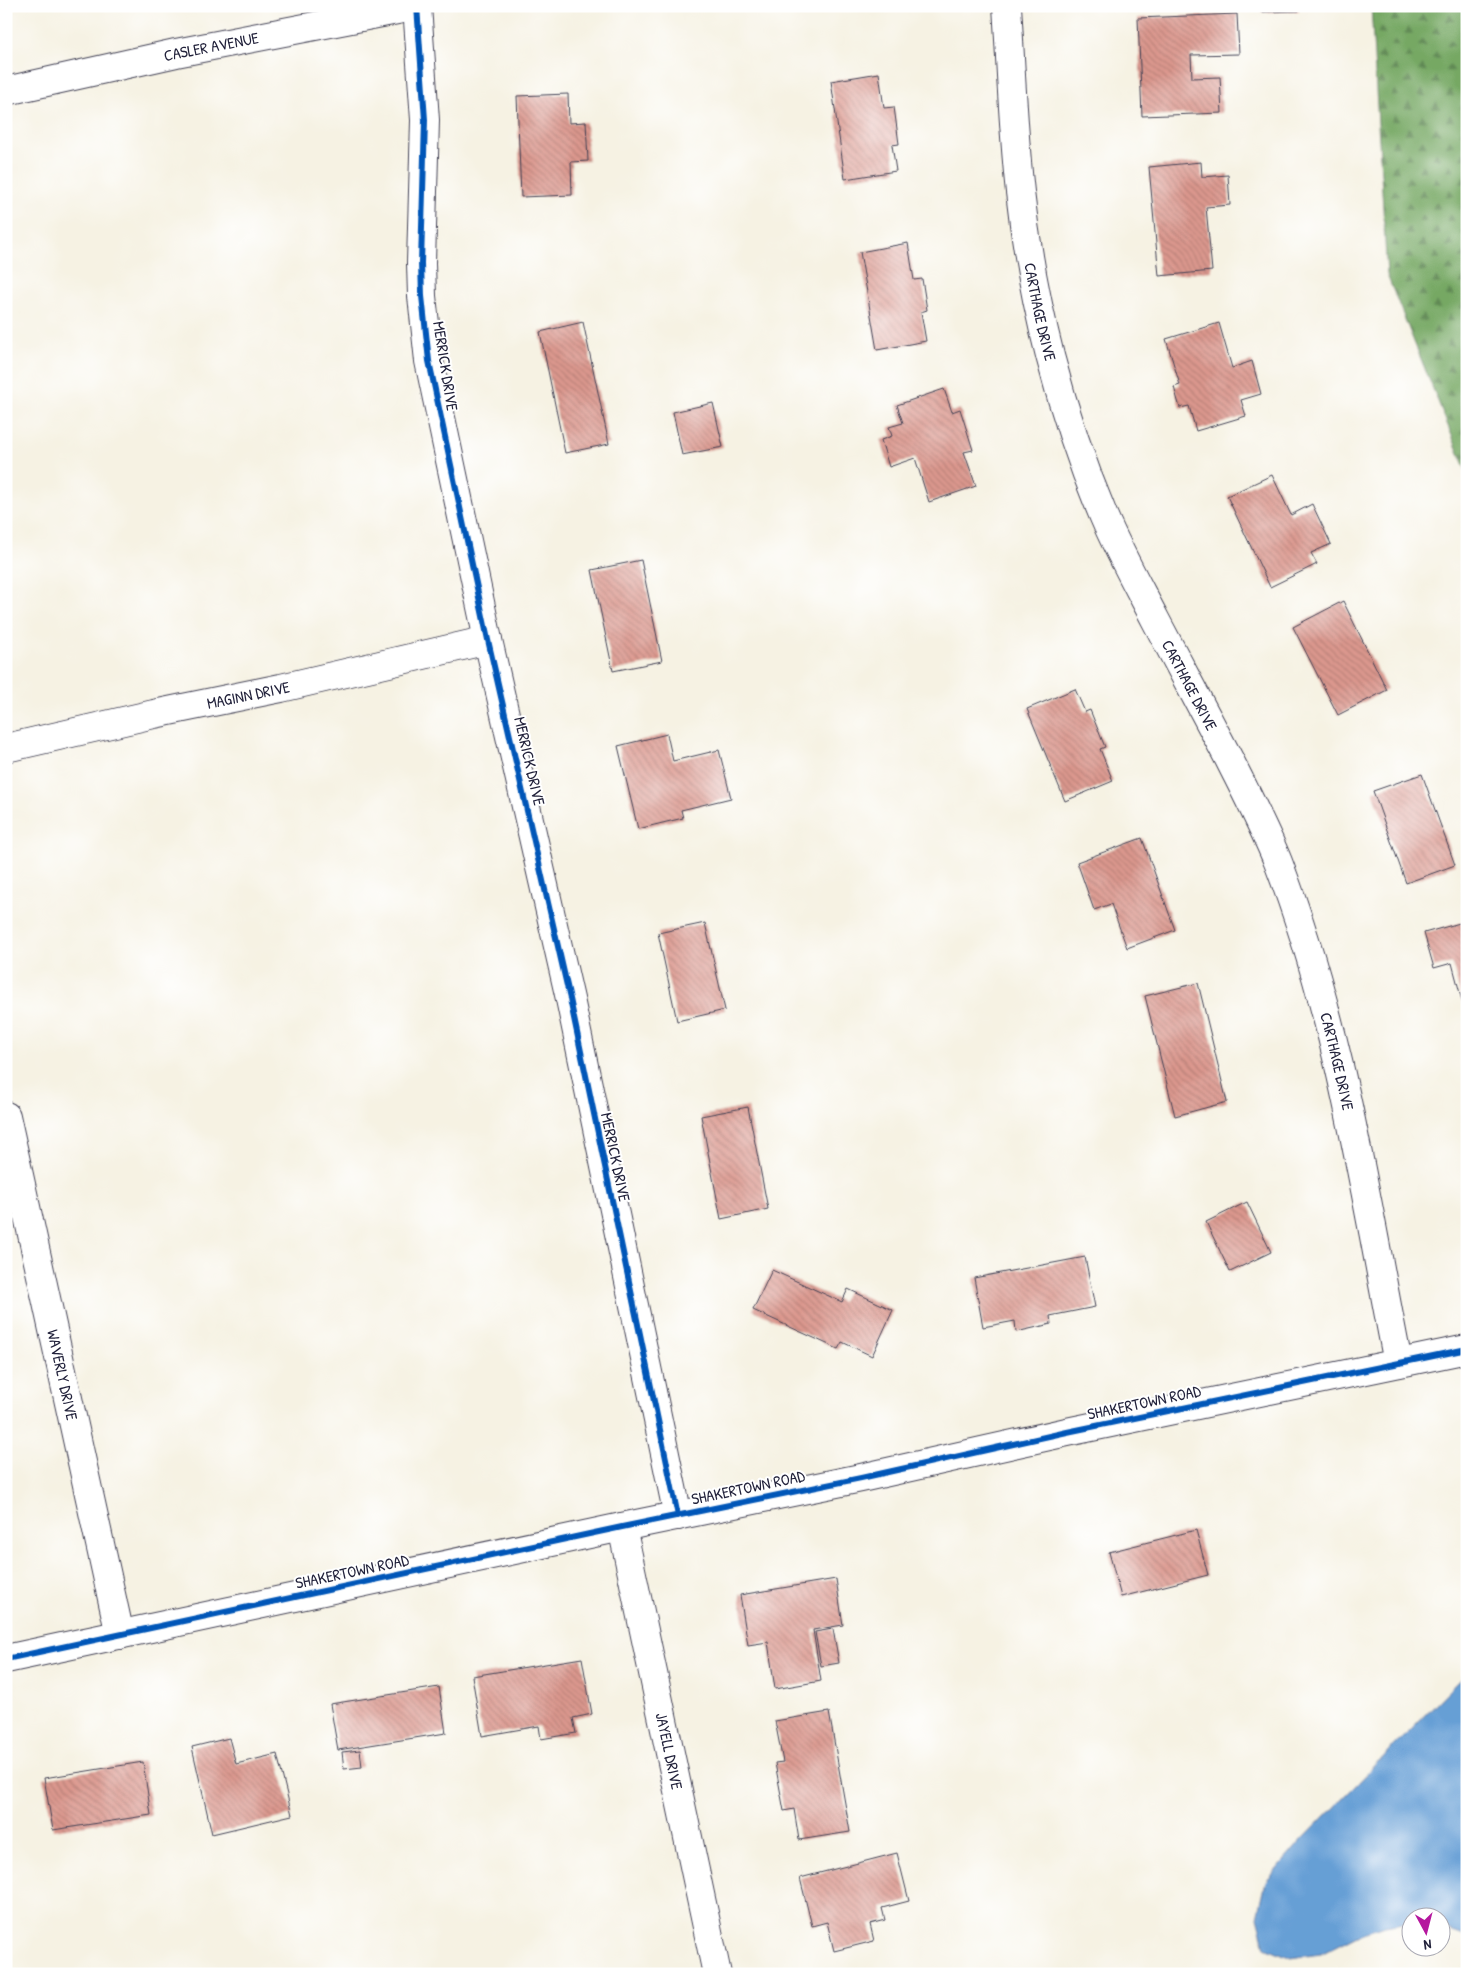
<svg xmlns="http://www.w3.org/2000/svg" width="1473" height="1980" font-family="'Patrick Hand',sans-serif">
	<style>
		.forest { fill: url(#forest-firs); stroke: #4c6550 }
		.water { fill: #669fd5; stroke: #446088 }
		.building { fill: url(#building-back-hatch) }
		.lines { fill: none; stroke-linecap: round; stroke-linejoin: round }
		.minor-casing { stroke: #424154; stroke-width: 30 }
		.tertiary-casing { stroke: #424154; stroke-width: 30 }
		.minor { stroke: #fff; stroke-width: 28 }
		.tertiary { stroke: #fff; stroke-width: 28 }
		.cycleway-casing { stroke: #fff; stroke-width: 9 }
		.cycleway { stroke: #0057b8; stroke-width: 6 }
		.labels { text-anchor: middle; stroke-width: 4; stroke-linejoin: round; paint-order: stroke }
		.street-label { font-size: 16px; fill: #22223b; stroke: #fff }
	</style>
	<defs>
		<pattern id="forest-firs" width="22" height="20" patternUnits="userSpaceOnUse" patternTransform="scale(1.25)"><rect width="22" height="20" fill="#76a864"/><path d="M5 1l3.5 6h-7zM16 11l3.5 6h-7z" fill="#608854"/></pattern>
		<pattern id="building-back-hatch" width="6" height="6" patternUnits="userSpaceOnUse" patternTransform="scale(1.25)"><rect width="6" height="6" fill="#dc988e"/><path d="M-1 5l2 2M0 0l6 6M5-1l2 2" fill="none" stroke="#b27c75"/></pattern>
	</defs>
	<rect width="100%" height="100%" fill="#fff"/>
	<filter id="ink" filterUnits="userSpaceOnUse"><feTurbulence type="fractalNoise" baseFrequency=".02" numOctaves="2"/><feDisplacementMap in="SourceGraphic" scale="10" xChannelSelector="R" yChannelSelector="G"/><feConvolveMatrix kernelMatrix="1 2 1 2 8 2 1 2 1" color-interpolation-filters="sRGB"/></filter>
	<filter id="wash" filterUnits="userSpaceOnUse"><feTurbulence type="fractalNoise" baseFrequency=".0096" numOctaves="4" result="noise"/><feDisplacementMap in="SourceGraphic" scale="20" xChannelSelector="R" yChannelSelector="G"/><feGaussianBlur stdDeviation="1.12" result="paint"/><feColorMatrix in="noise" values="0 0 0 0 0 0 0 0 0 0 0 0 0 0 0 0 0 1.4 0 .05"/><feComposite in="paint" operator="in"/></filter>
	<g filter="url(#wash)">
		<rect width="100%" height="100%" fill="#f6f2e3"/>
		<path class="forest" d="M 1371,6 L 1467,6 L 1467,473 L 1387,275 Z"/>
		<path class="water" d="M 1467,1672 L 1467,1936 L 1441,1927 L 1440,1918 L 1410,1918 L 1410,1922 L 1384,1926 L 1358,1935 L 1321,1954 L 1291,1958 L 1266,1947 L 1258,1917 L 1266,1882 L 1302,1840 Z"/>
		<g id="blocks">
			<path class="building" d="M 1261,6 L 1299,6 L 1299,11 L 1261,12 Z
				M 1237,14 L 1239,54 L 1191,55 L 1192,78 L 1220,77 L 1222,113 L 1142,116 L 1138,18 Z
				M 879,73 L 884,108 L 894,107 L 899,144 L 892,145 L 896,171 L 845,179 L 831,81 Z
				M 568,94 L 569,123 L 586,122 L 588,161 L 571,162 L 572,195 L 521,197 L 517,96 Z
				M 1201,162 L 1202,177 L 1228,175 L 1230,205 L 1206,207 L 1212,271 L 1159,276 L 1149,167 Z
				M 908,243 L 914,280 L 922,279 L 927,310 L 921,312 L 926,341 L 877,350 L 860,252 Z
				M 583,322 L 609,444 L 565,453 L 540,332 Z
				M 1219,323 L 1232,368 L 1252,361 L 1261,394 L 1241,400 L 1246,416 L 1196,431 L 1189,406 L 1180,408 L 1174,387 L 1180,385 L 1166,339 Z
				M 944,389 L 952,412 L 960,409 L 973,450 L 964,452 L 976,486 L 929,502 L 915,458 L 889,467 L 881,440 L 892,436 L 889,427 L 903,423 L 897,405 Z
				M 713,403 L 723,447 L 682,455 L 673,412 Z
				M 1272,475 L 1291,515 L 1312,504 L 1331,544 L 1311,553 L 1317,564 L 1270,587 L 1227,496 Z
				M 641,560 L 662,661 L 613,671 L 592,570 Z
				M 1343,601 L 1387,690 L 1338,715 L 1293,627 Z
				M 1075,689 L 1085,712 L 1090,710 L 1105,747 L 1100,749 L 1113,781 L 1065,801 L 1027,709 Z
				M 667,734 L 673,761 L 719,750 L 731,798 L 681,810 L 683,818 L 638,829 L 618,746 Z
				M 1422,774 L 1455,865 L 1406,883 L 1373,791 Z
				M 1142,838 L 1175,930 L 1127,948 L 1111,904 L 1094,910 L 1077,862 Z
				M 1467,921 L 1467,1016 L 1466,1016 L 1452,963 L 1434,968 L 1424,933 Z
				M 705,923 L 725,1010 L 677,1021 L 658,933 Z
				M 1198,983 L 1227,1102 L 1175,1116 L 1145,996 Z
				M 748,1107 L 768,1209 L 721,1219 L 701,1116 Z
				M 1247,1202 L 1271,1252 L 1230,1272 L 1206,1222 Z
				M 1085,1257 L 1095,1307 L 1050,1316 L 1051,1324 L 1016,1332 L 1015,1321 L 983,1327 L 974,1278 Z
				M 772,1270 L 842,1302 L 848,1289 L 893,1310 L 872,1356 L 842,1342 L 838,1349 L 753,1310 Z
				M 1196,1530 L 1208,1575 L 1121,1597 L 1109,1552 Z
				M 836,1579 L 843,1625 L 813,1630 L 821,1681 L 775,1689 L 768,1642 L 748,1645 L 740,1595 Z
				M 833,1629 L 839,1663 L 821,1666 L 815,1632 Z
				M 582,1658 L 592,1714 L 573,1718 L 576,1733 L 541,1739 L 539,1726 L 482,1736 L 472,1676 Z
				M 439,1687 L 446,1733 L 338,1750 L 330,1704 Z
				M 829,1712 L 850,1832 L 799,1840 L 794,1809 L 784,1811 L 775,1763 L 783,1762 L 775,1721 Z
				M 229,1738 L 236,1764 L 277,1754 L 292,1815 L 212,1834 L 192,1747 Z
				M 360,1750 L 362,1767 L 344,1769 L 342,1752 Z
				M 143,1762 L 151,1815 L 53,1830 L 44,1778 Z
				M 897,1853 L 909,1901 L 882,1908 L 885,1920 L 870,1924 L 874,1941 L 834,1951 L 827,1922 L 812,1926 L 800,1878 Z"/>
		</g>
	</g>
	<g filter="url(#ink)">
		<use href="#blocks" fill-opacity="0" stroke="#424154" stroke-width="1"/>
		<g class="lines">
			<g class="minor-casing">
				<g id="minor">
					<path d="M 417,6 L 425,120 L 421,263 L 422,296 L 429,361 L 488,640 L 570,999 L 678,1516"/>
					<path id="s1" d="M 1007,6 C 1011,68 1013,131 1020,192 C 1032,301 1061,415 1104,517 C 1119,552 1138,586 1155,619 C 1180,666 1204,712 1229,759 C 1246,793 1264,827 1278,862 C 1340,1023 1365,1195 1398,1363"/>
					<path id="s2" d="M 6,91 L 176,53 L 418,6"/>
					<path id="s3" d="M 6,748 L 154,714 L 281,688 L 488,640"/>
					<path id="s4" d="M 6,1116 L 120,1635"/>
					<path id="s5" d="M 622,1527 L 717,1974"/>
				</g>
			</g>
			<g class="tertiary-casing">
				<path id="tertiary" d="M 6,1659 L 622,1527 L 861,1478 L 1067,1432 L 1467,1349"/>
			</g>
			<use href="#minor" class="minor"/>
			<use href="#tertiary" class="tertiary"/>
			<g class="cycleway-casing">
				<path id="cycleway" d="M 417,6 L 425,120 L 421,263 L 422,296 L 429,361 L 488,640 L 570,999 L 678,1516
					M 6,1659 L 622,1527 L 861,1478 L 1067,1432 L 1467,1349"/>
			</g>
			<use href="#cycleway" class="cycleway"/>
		</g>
	</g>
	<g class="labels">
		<g class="street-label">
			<text dy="6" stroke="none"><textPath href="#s2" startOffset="210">CASLER AVENUE</textPath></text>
			<text dy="6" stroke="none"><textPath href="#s1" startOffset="308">CARTHAGE DRIVE</textPath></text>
			<text transform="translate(446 366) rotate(81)" y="6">MERRICK DRIVE</text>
			<text dy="6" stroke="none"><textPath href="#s1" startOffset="712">CARTHAGE DRIVE</textPath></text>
			<text dy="6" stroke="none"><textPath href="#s3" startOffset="248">MAGINN DRIVE</textPath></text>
			<text transform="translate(530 761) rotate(77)" y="6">MERRICK DRIVE</text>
			<text dy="6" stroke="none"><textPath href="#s1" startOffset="1118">CARTHAGE DRIVE</textPath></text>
			<text transform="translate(616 1157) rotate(78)" y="6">MERRICK DRIVE</text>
			<text dy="6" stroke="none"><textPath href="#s4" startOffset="265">WAVERLY DRIVE</textPath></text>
			<text transform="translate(1144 1402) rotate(-12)" y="6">SHAKERTOWN ROAD</text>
			<text transform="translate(748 1487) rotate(-12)" y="6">SHAKERTOWN ROAD</text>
			<text transform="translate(352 1571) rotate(-12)" y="6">SHAKERTOWN ROAD</text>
			<text dy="6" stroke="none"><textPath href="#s5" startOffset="229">JAYELL DRIVE</textPath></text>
		</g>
	</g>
	<rect width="1473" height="1980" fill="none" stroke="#fff" stroke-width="25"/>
	<g transform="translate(1426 1932) rotate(173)"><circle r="24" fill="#ffffff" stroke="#a7a7b1"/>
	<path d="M0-4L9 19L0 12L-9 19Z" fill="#b5179e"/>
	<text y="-8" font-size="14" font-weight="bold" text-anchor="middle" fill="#22223b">N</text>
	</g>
</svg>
